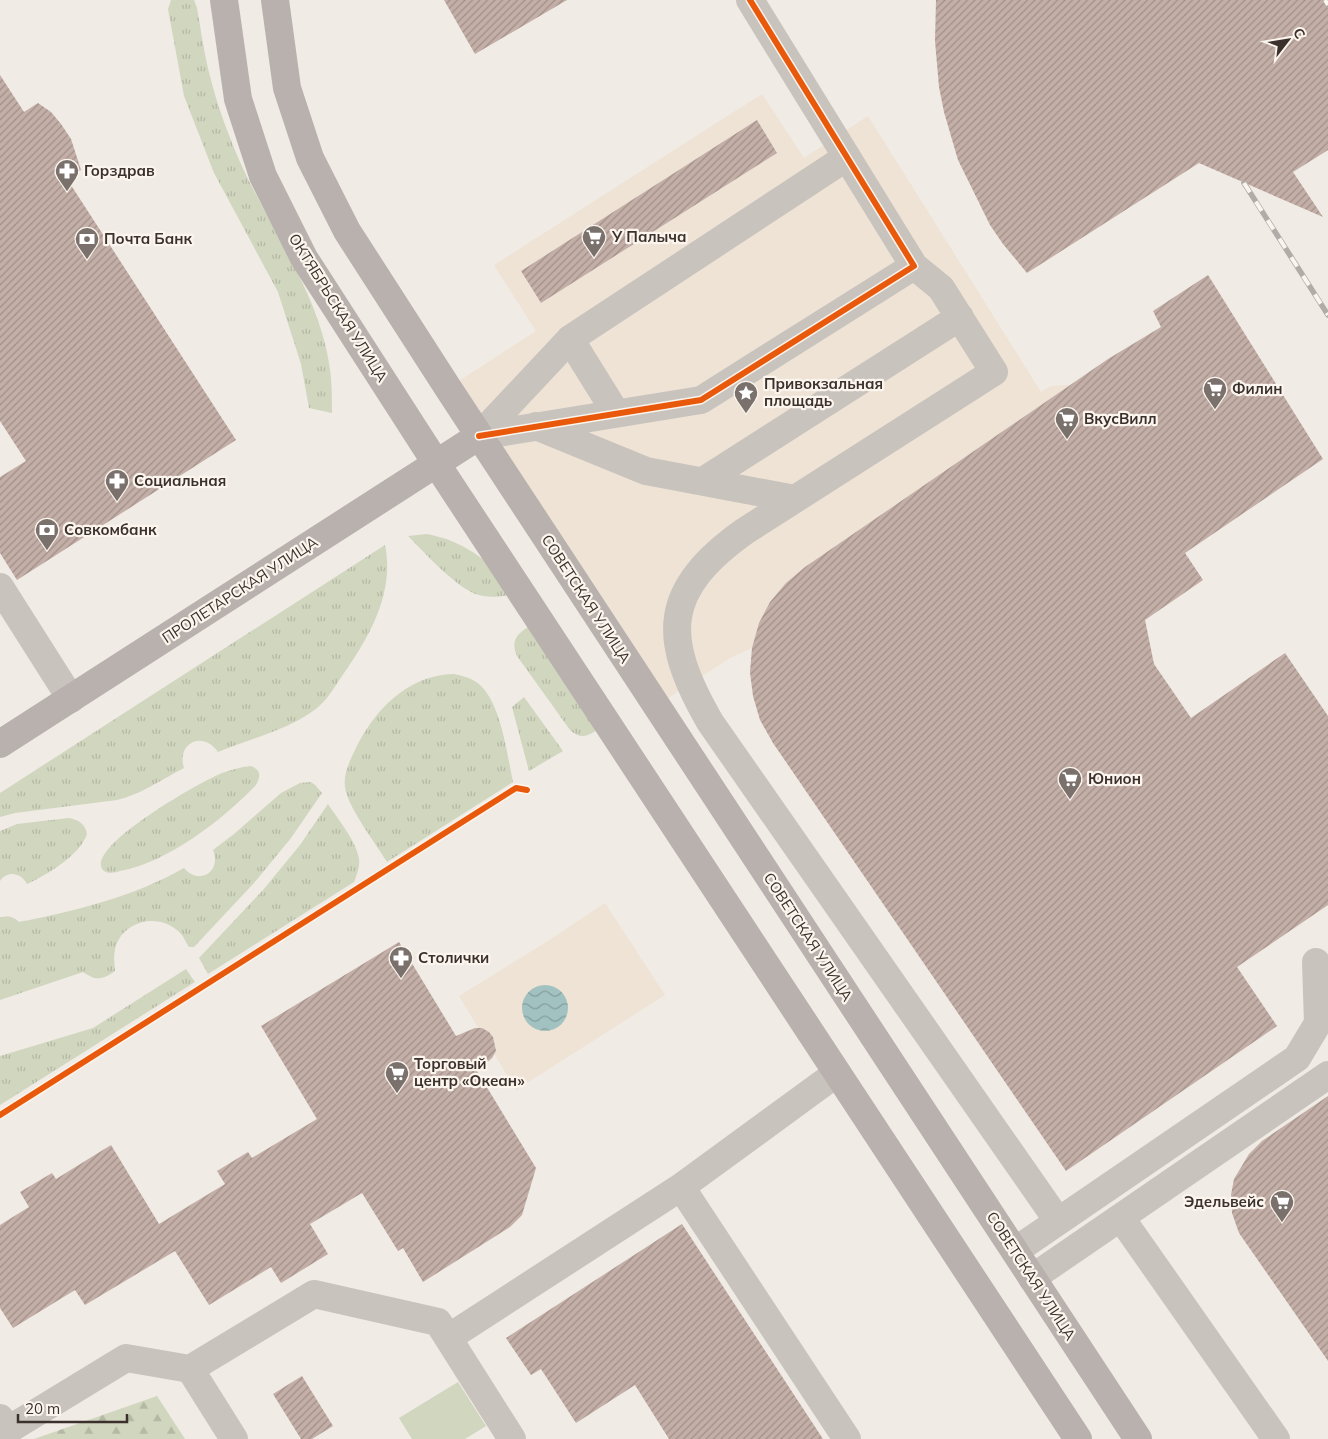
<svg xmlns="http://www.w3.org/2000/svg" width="1328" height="1439" font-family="Mulish,sans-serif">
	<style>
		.grass { fill: url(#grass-tufts) }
		.forest { fill: url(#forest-firs) }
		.garden { fill: #d1d6bf }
		.plaza { fill: #eee3d5; fill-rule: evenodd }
		.water { fill: url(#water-waves) }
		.building { fill: url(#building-hatch) }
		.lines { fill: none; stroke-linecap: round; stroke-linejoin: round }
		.minor { stroke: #c9c3be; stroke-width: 28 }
		.major { stroke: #b8b1ad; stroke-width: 28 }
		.rail-casing { stroke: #b1aca8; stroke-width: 5.5 }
		.rail { stroke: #fbf5ee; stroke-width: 4; stroke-dasharray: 11; stroke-linecap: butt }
		.cycleway-casing { stroke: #fbf5ee; stroke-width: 9 }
		.cycleway { stroke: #e8590c; stroke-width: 6 }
		.labels { text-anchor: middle; stroke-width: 4.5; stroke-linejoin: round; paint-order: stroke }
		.poi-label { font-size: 15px; font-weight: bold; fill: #3b302b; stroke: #fbf5ee; text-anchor: start }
		.street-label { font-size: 15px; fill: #3b302b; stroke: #fbf5ee }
	</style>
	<defs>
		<pattern id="grass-tufts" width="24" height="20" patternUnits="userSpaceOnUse" patternTransform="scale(1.25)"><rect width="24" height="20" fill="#d1d6bf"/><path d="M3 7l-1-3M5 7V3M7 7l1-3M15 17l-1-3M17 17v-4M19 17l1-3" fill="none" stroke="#b4b8a4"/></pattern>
		<pattern id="forest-firs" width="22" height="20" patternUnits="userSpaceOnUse" patternTransform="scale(1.25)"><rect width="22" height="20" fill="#d1d6bf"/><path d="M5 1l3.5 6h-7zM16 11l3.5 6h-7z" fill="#b4b8a4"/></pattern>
		<pattern id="water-waves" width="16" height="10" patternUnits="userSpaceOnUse" patternTransform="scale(1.25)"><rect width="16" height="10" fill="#a1c2c1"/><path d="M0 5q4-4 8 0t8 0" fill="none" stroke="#849e9d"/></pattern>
		<pattern id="building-hatch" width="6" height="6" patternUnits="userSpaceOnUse" patternTransform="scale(1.25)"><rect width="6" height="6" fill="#c3afa7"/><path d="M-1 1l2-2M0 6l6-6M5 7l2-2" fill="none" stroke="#a08f88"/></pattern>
	</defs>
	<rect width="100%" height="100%" fill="#f0ebe5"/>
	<path class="grass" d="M 171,0 L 194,0 L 197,8 C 201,30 204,54 210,76 C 217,105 228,134 240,162 C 269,226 318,293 329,363 C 332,380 332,396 332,413 L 309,408 L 301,364 L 278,292 L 214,173 L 184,96 L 168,9 Z
		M 427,534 C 469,542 491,565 521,593 C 508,595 493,599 479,595 C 458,590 424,552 408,536 Z
		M 385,545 C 395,593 369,638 342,676 C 334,688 326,702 313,711 C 289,729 247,740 218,752 C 203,730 176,743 184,768 C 161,780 141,794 117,800 L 15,813 L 0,817 L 0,793 Z
		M 539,620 L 607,723 C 593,732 584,743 570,730 L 517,656 C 508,636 524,630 539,620 Z
		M 454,674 C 463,676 472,678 479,684 C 501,703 507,754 513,782 L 387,862 C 376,844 351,811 346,792 C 342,777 348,765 354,752 C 373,711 407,675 454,674 Z
		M 524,697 L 563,751 L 529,771 L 512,707 Z
		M 251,766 C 261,770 261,776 256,785 C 222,820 169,862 120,871 C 114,873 103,875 101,866 C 96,841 200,782 222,773 C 231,770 241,767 251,766 Z
		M 311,782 L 315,785 L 322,793 L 291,838 L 254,883 L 194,947 L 189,947 C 186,943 184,937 181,934 C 163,914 130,918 118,941 C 113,950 114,961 115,971 C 102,980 96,981 83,972 L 0,1000 L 0,917 C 8,916 13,916 19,922 C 75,911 133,897 184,868 C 199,886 222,872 213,850 L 234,834 L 281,793 L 300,783 Z
		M 328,804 C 337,818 357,842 359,859 C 360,867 357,874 354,882 L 208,974 L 199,958 L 263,890 L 300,845 Z
		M 69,818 C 79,820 85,824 87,834 C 80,855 47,875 27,884 C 21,873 8,870 0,881 L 0,831 L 17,824 Z
		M 186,969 L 195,982 L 0,1105 L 0,1056 L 93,1028 Z"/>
	<path class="forest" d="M 157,1396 L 185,1439 L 34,1439 Z"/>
	<path class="garden" d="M 458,1382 L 486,1426 L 465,1439 L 412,1439 L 399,1418 Z"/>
	<path class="plaza" d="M 762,94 L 804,158 L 868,116 L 1041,392 L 1051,386 L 1070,385 L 805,567 L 786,583 L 770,602 L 752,648 L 730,658 L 656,706 L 448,388 L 536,331 L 494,265 ZM 757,120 L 777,153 L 541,303 L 521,271 Z
		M 605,903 L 665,995 L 516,1090 L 459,996 L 548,941 Z"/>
	<path class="water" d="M522 1008a23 23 0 1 1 46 0a23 23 0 1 1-46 0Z"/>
	<path class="building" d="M 444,0 L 567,0 L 475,54 Z
		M 936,0 L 1328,0 L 1328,150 L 1293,172 L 1323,217 L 1199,163 L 1027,273 L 1003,244 L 990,225 L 958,160 L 944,112 L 939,87 L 935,41 Z
		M 0,75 L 24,112 L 38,103 L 51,112 L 61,124 L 71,139 L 81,170 L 67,179 L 236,440 L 17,580 L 0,553 L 0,477 L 26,461 L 0,421 Z
		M 757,120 L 777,153 L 541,303 L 521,271 Z
		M 1208,275 L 1323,459 L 1185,553 L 1203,580 L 1145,620 L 1154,664 L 1191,718 L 1285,653 L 1328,716 L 1328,905 L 1237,967 L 1277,1026 L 1066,1171 L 773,743 L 760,720 L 753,696 L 750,672 L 752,648 L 759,623 L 770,602 L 786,583 L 805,567 L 1108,359 L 1161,327 L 1153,311 Z
		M 399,942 L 456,1036 L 475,1028 L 482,1028 L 489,1032 L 493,1037 L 496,1051 L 492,1058 L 477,1071 L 536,1168 L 522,1215 L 510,1227 L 423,1282 L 403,1248 L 398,1251 L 362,1193 L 310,1224 L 328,1254 L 281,1283 L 271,1267 L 209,1305 L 175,1251 L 85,1305 L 75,1290 L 13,1328 L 0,1308 L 0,1225 L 29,1207 L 20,1192 L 52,1173 L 56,1179 L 111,1145 L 159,1224 L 225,1184 L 217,1171 L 248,1152 L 252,1158 L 317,1119 L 261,1026 Z
		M 1328,1096 L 1328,1361 L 1239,1233 L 1232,1213 L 1231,1195 L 1234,1179 L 1249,1154 L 1262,1141 Z
		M 682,1224 L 823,1439 L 669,1439 L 635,1385 L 576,1423 L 541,1369 L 531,1375 L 506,1338 Z
		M 302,1376 L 333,1426 L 312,1439 L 301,1439 L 273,1394 Z"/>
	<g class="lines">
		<path class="minor" d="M 914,266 L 941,288 L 994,372 L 745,531 C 662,590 661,637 710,722 L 1058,1221
			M 570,339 L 616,413
			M 536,426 L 646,471 L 795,499
			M 479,436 L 701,400 L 914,266 L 750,0
			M 479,436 L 570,339 L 847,157
			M 703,481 L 960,317
			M 0,587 L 71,699
			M 681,1187 L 847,1439
			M 1121,1218 L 1276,1439
			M 1015,1251 L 1297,1058 L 1318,1023 L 1316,962
			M 1032,1278 L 1328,1075
			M 448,1338 L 681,1187 L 837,1073
			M 190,1369 L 234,1439
			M 0,1418 L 8,1430 L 126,1358 L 190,1369 L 314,1294 L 438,1322 L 512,1439"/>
		<path class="major" d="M 224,0 L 238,99 L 263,176 L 304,258 L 436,463 L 1078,1439
			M 275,0 L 287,88 L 310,158 L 347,231 L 448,388 L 1138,1439
			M 0,744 L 479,436"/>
		<g class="rail-casing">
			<path id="rail" d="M 1325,0 L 1328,5
				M 1244,183 L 1328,315"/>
		</g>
		<use href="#rail" class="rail"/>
		<g class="cycleway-casing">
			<path id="cycleway" d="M 479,436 L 701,400 L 914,266 L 750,0
				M 0,1115 L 516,788 L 527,790"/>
		</g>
		<use href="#cycleway" class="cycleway"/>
	</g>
	<defs>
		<g id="pharmacy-pin" transform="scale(1.25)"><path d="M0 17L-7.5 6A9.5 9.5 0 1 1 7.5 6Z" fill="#7a716c" stroke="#fbf5ee"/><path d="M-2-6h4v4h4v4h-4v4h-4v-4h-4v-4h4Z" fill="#fff"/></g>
		<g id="supermarket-pin" transform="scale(1.25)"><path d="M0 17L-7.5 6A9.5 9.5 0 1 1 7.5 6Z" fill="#7a716c" stroke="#fbf5ee"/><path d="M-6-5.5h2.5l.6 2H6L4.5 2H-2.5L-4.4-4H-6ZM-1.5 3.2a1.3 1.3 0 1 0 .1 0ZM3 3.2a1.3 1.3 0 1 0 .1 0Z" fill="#fff"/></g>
		<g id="bank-pin" transform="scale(1.25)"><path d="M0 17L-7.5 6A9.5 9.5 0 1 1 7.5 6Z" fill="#7a716c" stroke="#fbf5ee"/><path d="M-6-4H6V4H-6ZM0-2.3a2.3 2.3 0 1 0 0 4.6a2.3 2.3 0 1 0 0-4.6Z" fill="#fff"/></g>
		<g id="sight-pin" transform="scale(1.25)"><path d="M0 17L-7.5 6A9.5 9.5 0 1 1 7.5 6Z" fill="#7a716c" stroke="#fbf5ee"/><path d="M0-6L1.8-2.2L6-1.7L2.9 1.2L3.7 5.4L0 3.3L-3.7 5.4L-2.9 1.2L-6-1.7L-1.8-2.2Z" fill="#fff"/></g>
	</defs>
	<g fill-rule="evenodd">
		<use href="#pharmacy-pin" x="67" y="171"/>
		<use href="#supermarket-pin" x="594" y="237"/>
		<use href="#bank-pin" x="87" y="239"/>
		<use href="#supermarket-pin" x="1215" y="389"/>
		<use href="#sight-pin" x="746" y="393"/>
		<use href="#supermarket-pin" x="1067" y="419"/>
		<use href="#pharmacy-pin" x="117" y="481"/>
		<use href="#bank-pin" x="47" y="530"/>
		<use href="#supermarket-pin" x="1070" y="779"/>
		<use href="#pharmacy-pin" x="401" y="958"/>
		<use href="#supermarket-pin" x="397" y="1073"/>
		<use href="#supermarket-pin" x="1282" y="1202"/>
	</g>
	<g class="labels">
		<g class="poi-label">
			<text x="84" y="176">Горздрав</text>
			<text x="612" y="242">У Палыча</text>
			<text x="104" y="244">Почта Банк</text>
			<text x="764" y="389">Привокзальная<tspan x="764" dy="17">площадь</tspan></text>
			<text x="1232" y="394">Филин</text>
			<text x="1084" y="424">ВкусВилл</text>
			<text x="134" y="486">Социальная</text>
			<text x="64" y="535">Совкомбанк</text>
			<text x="1088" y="784">Юнион</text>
			<text x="418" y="963">Столички</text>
			<text x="414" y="1069">Торговый<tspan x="414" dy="17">центр «Океан»</tspan></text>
			<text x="1264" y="1207" text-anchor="end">Эдельвейс</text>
		</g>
		<g class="street-label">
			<text transform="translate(338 308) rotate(58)" y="5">ОКТЯБРЬСКАЯ УЛИЦА</text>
			<text transform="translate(240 590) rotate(-33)" y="5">ПРОЛЕТАРСКАЯ УЛИЦА</text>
			<text transform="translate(586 599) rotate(57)" y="5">СОВЕТСКАЯ УЛИЦА</text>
			<text transform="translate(808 937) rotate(57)" y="5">СОВЕТСКАЯ УЛИЦА</text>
			<text transform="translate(1031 1276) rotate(57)" y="5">СОВЕТСКАЯ УЛИЦА</text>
		</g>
	</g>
	<g transform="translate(1288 40) rotate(59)" stroke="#fbf5ee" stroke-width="4" paint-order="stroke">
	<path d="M0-4L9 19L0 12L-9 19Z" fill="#3b302b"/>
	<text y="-8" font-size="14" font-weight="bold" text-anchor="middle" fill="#3b302b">С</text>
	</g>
	<path d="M18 1414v8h109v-8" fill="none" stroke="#3b302b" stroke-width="2.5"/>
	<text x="25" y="1414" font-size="15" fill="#3b302b" stroke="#fbf5ee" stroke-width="4" paint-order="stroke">20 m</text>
</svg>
